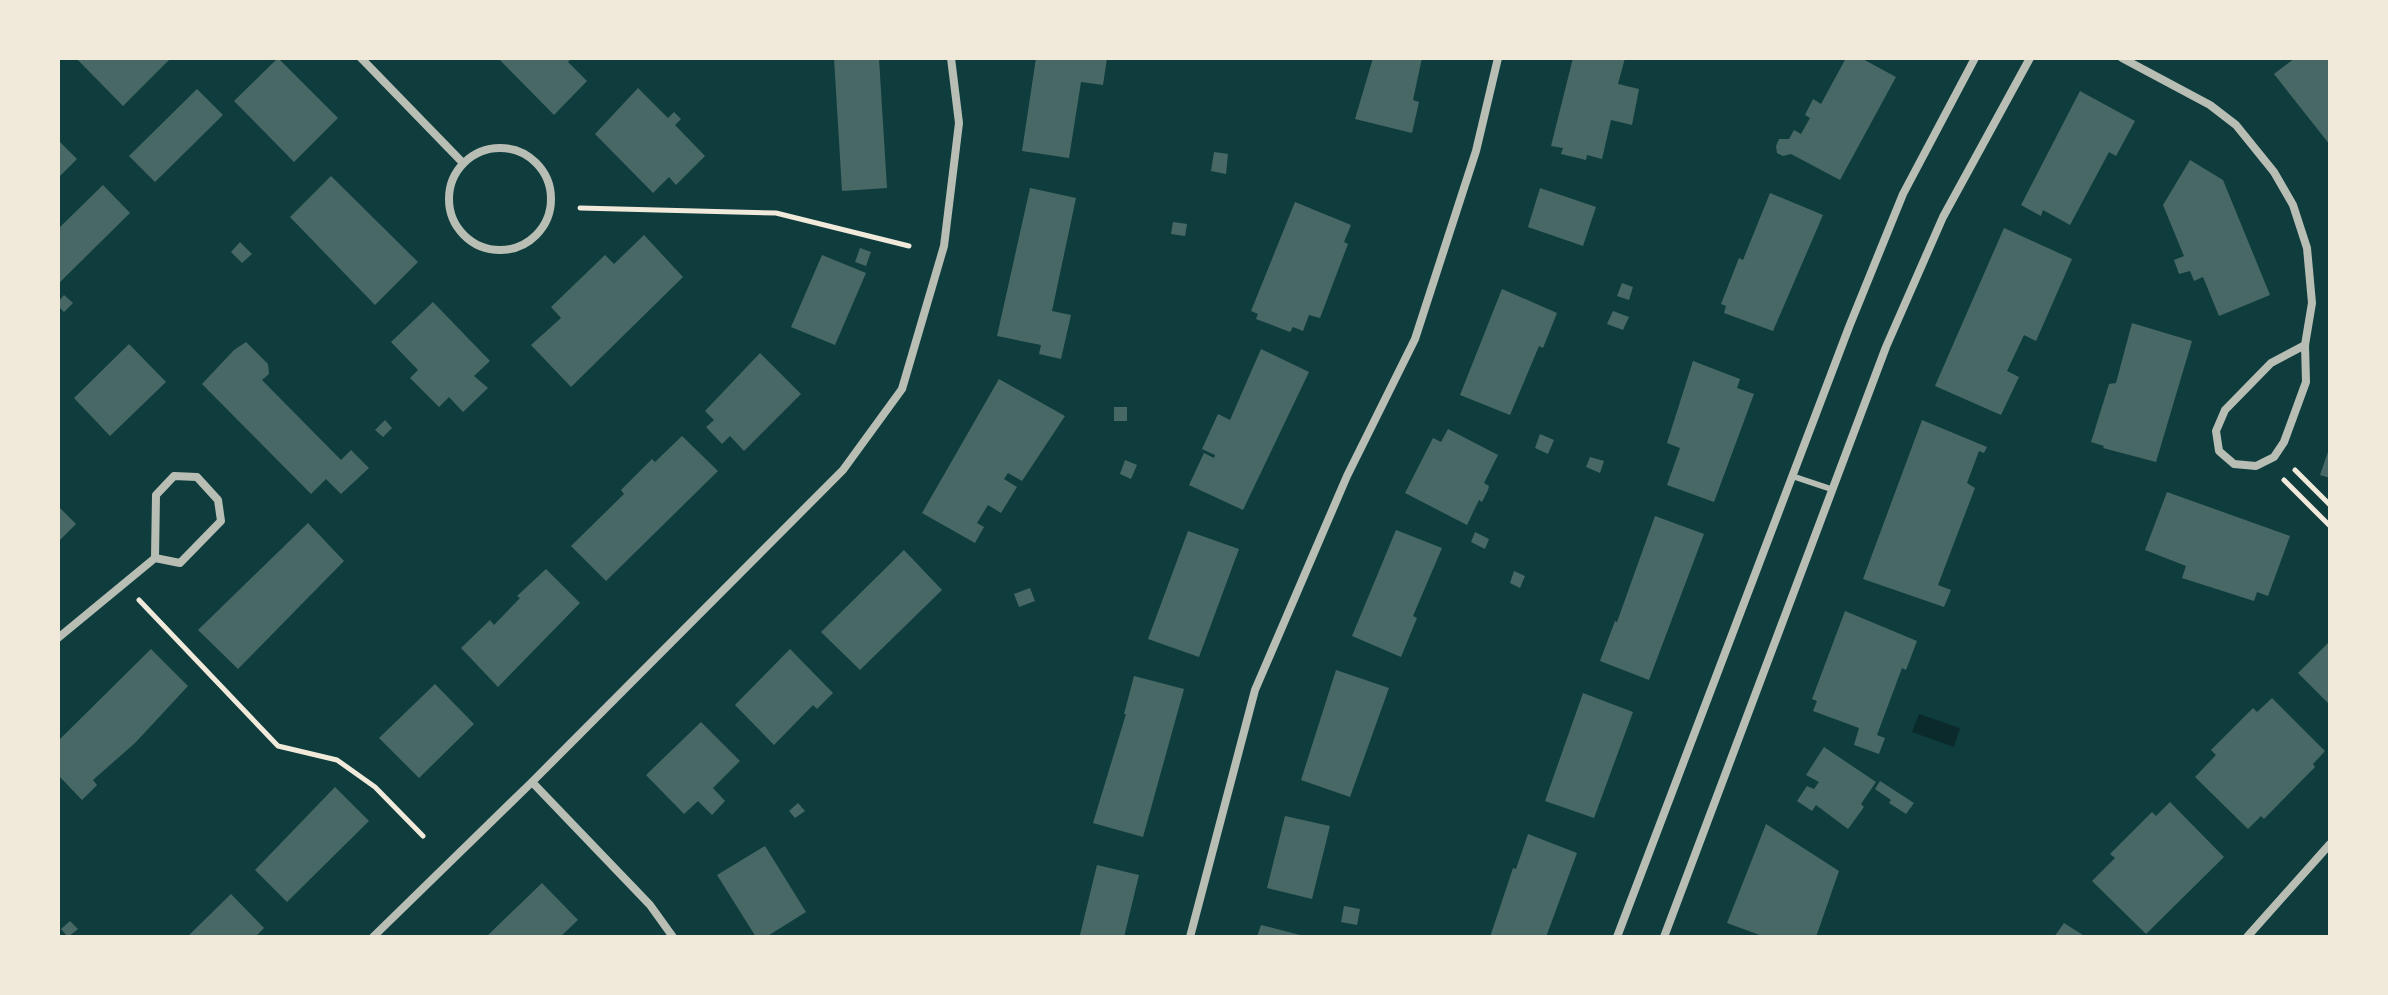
<svg xmlns="http://www.w3.org/2000/svg" width="2388" height="995" font-family="'Asap Condensed',sans-serif">
	<style>
		.water { fill: #0a2a2b }
		.building { fill: #486865 }
		.lines { fill: none; stroke-linecap: round; stroke-linejoin: round }
		.path { stroke: #f1e9da; stroke-width: 5 }
		.service { stroke: #b8beb3; stroke-width: 6 }
		.minor { stroke: #b8beb3; stroke-width: 8 }
	</style>
	<rect width="100%" height="100%" fill="#0f3d3e"/>
	<path class="water" d="M 1919,714 L 1960,728 L 1954,747 L 1912,732 Z"/>
	<path class="building" d="M 76,58 L 171,58 L 123,106 Z
		M 278,58 L 338,118 L 294,162 L 234,101 Z
		M 498,58 L 572,58 L 568,62 L 587,81 L 554,115 Z
		M 834,58 L 879,58 L 887,188 L 842,191 Z
		M 1036,58 L 1107,58 L 1103,85 L 1081,82 L 1069,158 L 1022,151 Z
		M 1373,58 L 1422,58 L 1413,100 L 1419,102 L 1412,133 L 1355,119 Z
		M 1573,58 L 1625,58 L 1618,84 L 1639,89 L 1632,125 L 1611,120 L 1602,159 L 1587,155 L 1586,160 L 1561,154 L 1563,148 L 1551,146 Z
		M 1846,58 L 1861,58 L 1896,77 L 1840,180 L 1791,154 L 1783,156 L 1777,153 L 1776,146 L 1779,139 L 1789,139 L 1794,130 L 1801,134 L 1810,118 L 1805,115 L 1813,99 L 1821,104 Z
		M 2295,58 L 2330,58 L 2330,145 L 2274,74 Z
		M 638,88 L 668,118 L 674,112 L 681,119 L 675,125 L 705,156 L 676,185 L 669,177 L 653,193 L 595,134 Z
		M 197,89 L 223,115 L 155,182 L 129,156 Z
		M 2080,91 L 2135,121 L 2116,156 L 2109,152 L 2070,225 L 2043,210 L 2041,216 L 2021,205 Z
		M 58,140 L 77,159 L 58,178 Z
		M 1214,152 L 1228,154 L 1226,174 L 1211,171 Z
		M 2190,160 L 2223,180 L 2270,295 L 2219,316 L 2203,277 L 2194,281 L 2190,271 L 2179,274 L 2174,260 L 2184,256 L 2163,205 Z
		M 331,176 L 418,262 L 375,305 L 290,217 Z
		M 103,185 L 130,213 L 58,284 L 58,229 Z
		M 1030,188 L 1076,198 L 1052,311 L 1071,315 L 1061,359 L 1039,354 L 1041,345 L 997,336 Z
		M 1540,188 L 1596,207 L 1583,246 L 1528,227 Z
		M 1770,193 L 1823,215 L 1773,331 L 1724,313 L 1726,306 L 1721,304 L 1739,258 L 1743,260 Z
		M 1295,202 L 1351,225 L 1344,242 L 1348,244 L 1320,318 L 1309,315 L 1303,331 L 1293,327 L 1290,332 L 1256,319 L 1258,314 L 1251,311 Z
		M 1173,222 L 1187,224 L 1185,236 L 1171,234 Z
		M 2004,228 L 2072,259 L 2036,341 L 2024,335 L 2007,371 L 2019,377 L 2001,415 L 1935,386 Z
		M 644,235 L 683,277 L 571,387 L 531,345 L 561,318 L 551,307 L 605,255 L 614,264 Z
		M 240,242 L 252,254 L 242,263 L 231,252 Z
		M 860,248 L 871,252 L 866,266 L 855,262 Z
		M 822,255 L 866,273 L 835,345 L 791,327 Z
		M 1622,283 L 1633,287 L 1629,300 L 1617,296 Z
		M 1502,289 L 1557,313 L 1543,348 L 1539,346 L 1510,415 L 1460,395 Z
		M 64,295 L 73,303 L 64,312 L 58,306 L 58,302 Z
		M 433,302 L 490,361 L 474,376 L 488,388 L 463,412 L 449,397 L 439,407 L 410,378 L 418,370 L 391,342 Z
		M 1613,311 L 1629,317 L 1623,330 L 1607,324 Z
		M 2132,323 L 2192,341 L 2156,462 L 2103,448 L 2104,446 L 2091,442 L 2109,384 L 2116,383 Z
		M 246,342 L 268,364 L 269,374 L 262,380 L 341,460 L 351,450 L 369,468 L 341,494 L 326,479 L 311,494 L 202,384 L 234,350 Z
		M 129,344 L 166,382 L 110,436 L 74,398 Z
		M 1261,349 L 1309,372 L 1243,510 L 1189,485 L 1204,453 L 1214,458 L 1215,455 L 1202,449 L 1218,414 L 1230,420 Z
		M 760,353 L 801,394 L 744,451 L 730,436 L 722,444 L 706,427 L 714,420 L 705,411 Z
		M 1693,361 L 1740,379 L 1737,388 L 1754,394 L 1714,502 L 1667,485 L 1680,448 L 1667,443 Z
		M 999,379 L 1065,416 L 1022,481 L 1008,473 L 1004,479 L 1017,487 L 1001,513 L 988,505 L 977,523 L 984,527 L 975,543 L 922,513 Z
		M 1114,407 L 1127,407 L 1127,421 L 1114,421 Z
		M 385,420 L 392,428 L 383,437 L 375,430 Z
		M 1922,420 L 1987,447 L 1984,453 L 1979,451 L 1967,483 L 1975,488 L 1938,585 L 1951,590 L 1944,607 L 1863,579 Z
		M 1448,429 L 1498,455 L 1484,483 L 1489,486 L 1488,490 L 1482,502 L 1479,500 L 1467,525 L 1405,493 L 1433,438 L 1441,442 Z
		M 1540,434 L 1554,440 L 1548,454 L 1535,448 Z
		M 682,436 L 718,471 L 606,581 L 571,546 L 624,494 L 621,490 L 652,459 L 655,462 Z
		M 2330,446 L 2330,478 L 2320,475 Z
		M 1590,457 L 1604,461 L 1600,473 L 1586,467 Z
		M 1125,460 L 1137,465 L 1131,479 L 1120,474 Z
		M 2167,492 L 2290,536 L 2268,596 L 2257,592 L 2254,601 L 2182,578 L 2186,566 L 2145,550 Z
		M 58,506 L 76,524 L 58,542 Z
		M 1655,516 L 1704,534 L 1649,680 L 1600,661 L 1615,621 L 1617,622 Z
		M 308,523 L 344,561 L 238,669 L 198,630 Z
		M 1396,530 L 1442,548 L 1413,616 L 1417,618 L 1401,657 L 1352,636 Z
		M 1188,531 L 1239,549 L 1199,657 L 1148,639 Z
		M 1475,532 L 1489,539 L 1485,549 L 1471,542 Z
		M 904,550 L 942,590 L 860,670 L 821,632 Z
		M 546,569 L 580,603 L 498,687 L 461,648 L 490,620 L 494,625 L 520,598 L 517,596 Z
		M 1514,571 L 1525,576 L 1520,588 L 1510,583 Z
		M 1030,588 L 1035,601 L 1019,607 L 1014,594 Z
		M 1845,611 L 1917,641 L 1906,670 L 1902,668 L 1877,735 L 1885,738 L 1879,754 L 1854,745 L 1859,728 L 1813,711 L 1817,701 L 1812,699 Z
		M 2330,641 L 2330,705 L 2298,673 Z
		M 151,649 L 188,686 L 135,743 L 93,780 L 97,785 L 82,800 L 58,775 L 58,741 Z
		M 790,649 L 833,693 L 817,709 L 813,705 L 774,745 L 735,705 Z
		M 1336,670 L 1389,688 L 1350,797 L 1301,780 Z
		M 1134,676 L 1184,689 L 1143,837 L 1093,823 L 1126,714 L 1124,714 Z
		M 435,684 L 474,724 L 419,778 L 379,738 Z
		M 1583,693 L 1633,712 L 1594,818 L 1545,801 Z
		M 2272,698 L 2325,751 L 2313,764 L 2315,767 L 2264,819 L 2261,816 L 2248,829 L 2195,777 L 2216,755 L 2211,750 L 2253,708 L 2257,712 Z
		M 701,722 L 740,761 L 713,788 L 725,801 L 712,815 L 698,801 L 684,814 L 646,775 Z
		M 1824,747 L 1876,782 L 1861,804 L 1864,807 L 1848,829 L 1816,805 L 1812,811 L 1797,801 L 1807,786 L 1814,789 L 1819,782 L 1806,775 Z
		M 1880,781 L 1914,803 L 1906,814 L 1889,803 L 1891,800 L 1875,789 Z
		M 335,787 L 369,821 L 287,902 L 255,870 Z
		M 2170,802 L 2224,857 L 2146,934 L 2092,881 L 2115,858 L 2110,854 L 2152,812 L 2156,816 Z
		M 798,803 L 805,811 L 795,818 L 789,811 Z
		M 1285,816 L 1330,826 L 1312,899 L 1267,888 Z
		M 1766,824 L 1839,871 L 1816,937 L 1765,937 L 1727,923 Z
		M 1528,834 L 1577,853 L 1546,937 L 1490,937 L 1513,868 L 1516,869 Z
		M 765,846 L 806,912 L 766,937 L 756,937 L 717,875 Z
		M 1097,865 L 1139,875 L 1124,937 L 1080,935 Z
		M 542,883 L 578,920 L 560,937 L 486,937 Z
		M 231,894 L 264,928 L 255,937 L 187,937 Z
		M 1344,906 L 1360,909 L 1357,925 L 1341,922 Z
		M 70,921 L 78,929 L 68,937 L 61,929 Z
		M 2064,923 L 2086,937 L 2054,937 Z
		M 1261,925 L 1304,936 L 1304,937 L 1257,937 Z"/>
	<g class="lines">
		<path class="path" d="M 580,208 L 776,213 L 909,246
			M 2295,470 L 2330,505
			M 2284,480 L 2330,526
			M 139,600 L 278,746 L 337,760 L 375,787 L 423,836"/>
		<path class="service" d="M 1792,476 L 1831,489"/>
		<path class="minor" d="M 361,58 L 463,163
			M 2122,58 L 2210,105 L 2236,125 L 2274,172 L 2293,205 L 2307,248 L 2312,303 L 2305,345 L 2306,382 L 2284,442 L 2274,457 L 2256,466 L 2234,464 L 2219,451 L 2216,431 L 2225,410 L 2271,363 L 2305,345
			M449 199a51 51 0 1 1 102 0a51 51 0 1 1-102 0Z
			M 58,638 L 155,558 L 180,563 L 221,521 L 218,500 L 197,477 L 174,476 L 156,495 L 155,558
			M 532,782 L 650,905 L 673,937
			M 373,937 L 532,782 L 843,470 L 902,389 L 944,246 L 959,123 L 951,58
			M 1190,937 L 1255,690 L 1347,476 L 1415,339 L 1476,151 L 1498,58
			M 1617,937 L 1849,327 L 1903,194 L 1975,58
			M 1664,937 L 1886,347 L 1943,217 L 2030,58
			M 2247,937 L 2330,844"/>
	</g>
	<rect width="2388" height="995" fill="none" stroke="#f1e9da" stroke-width="120"/>
</svg>
